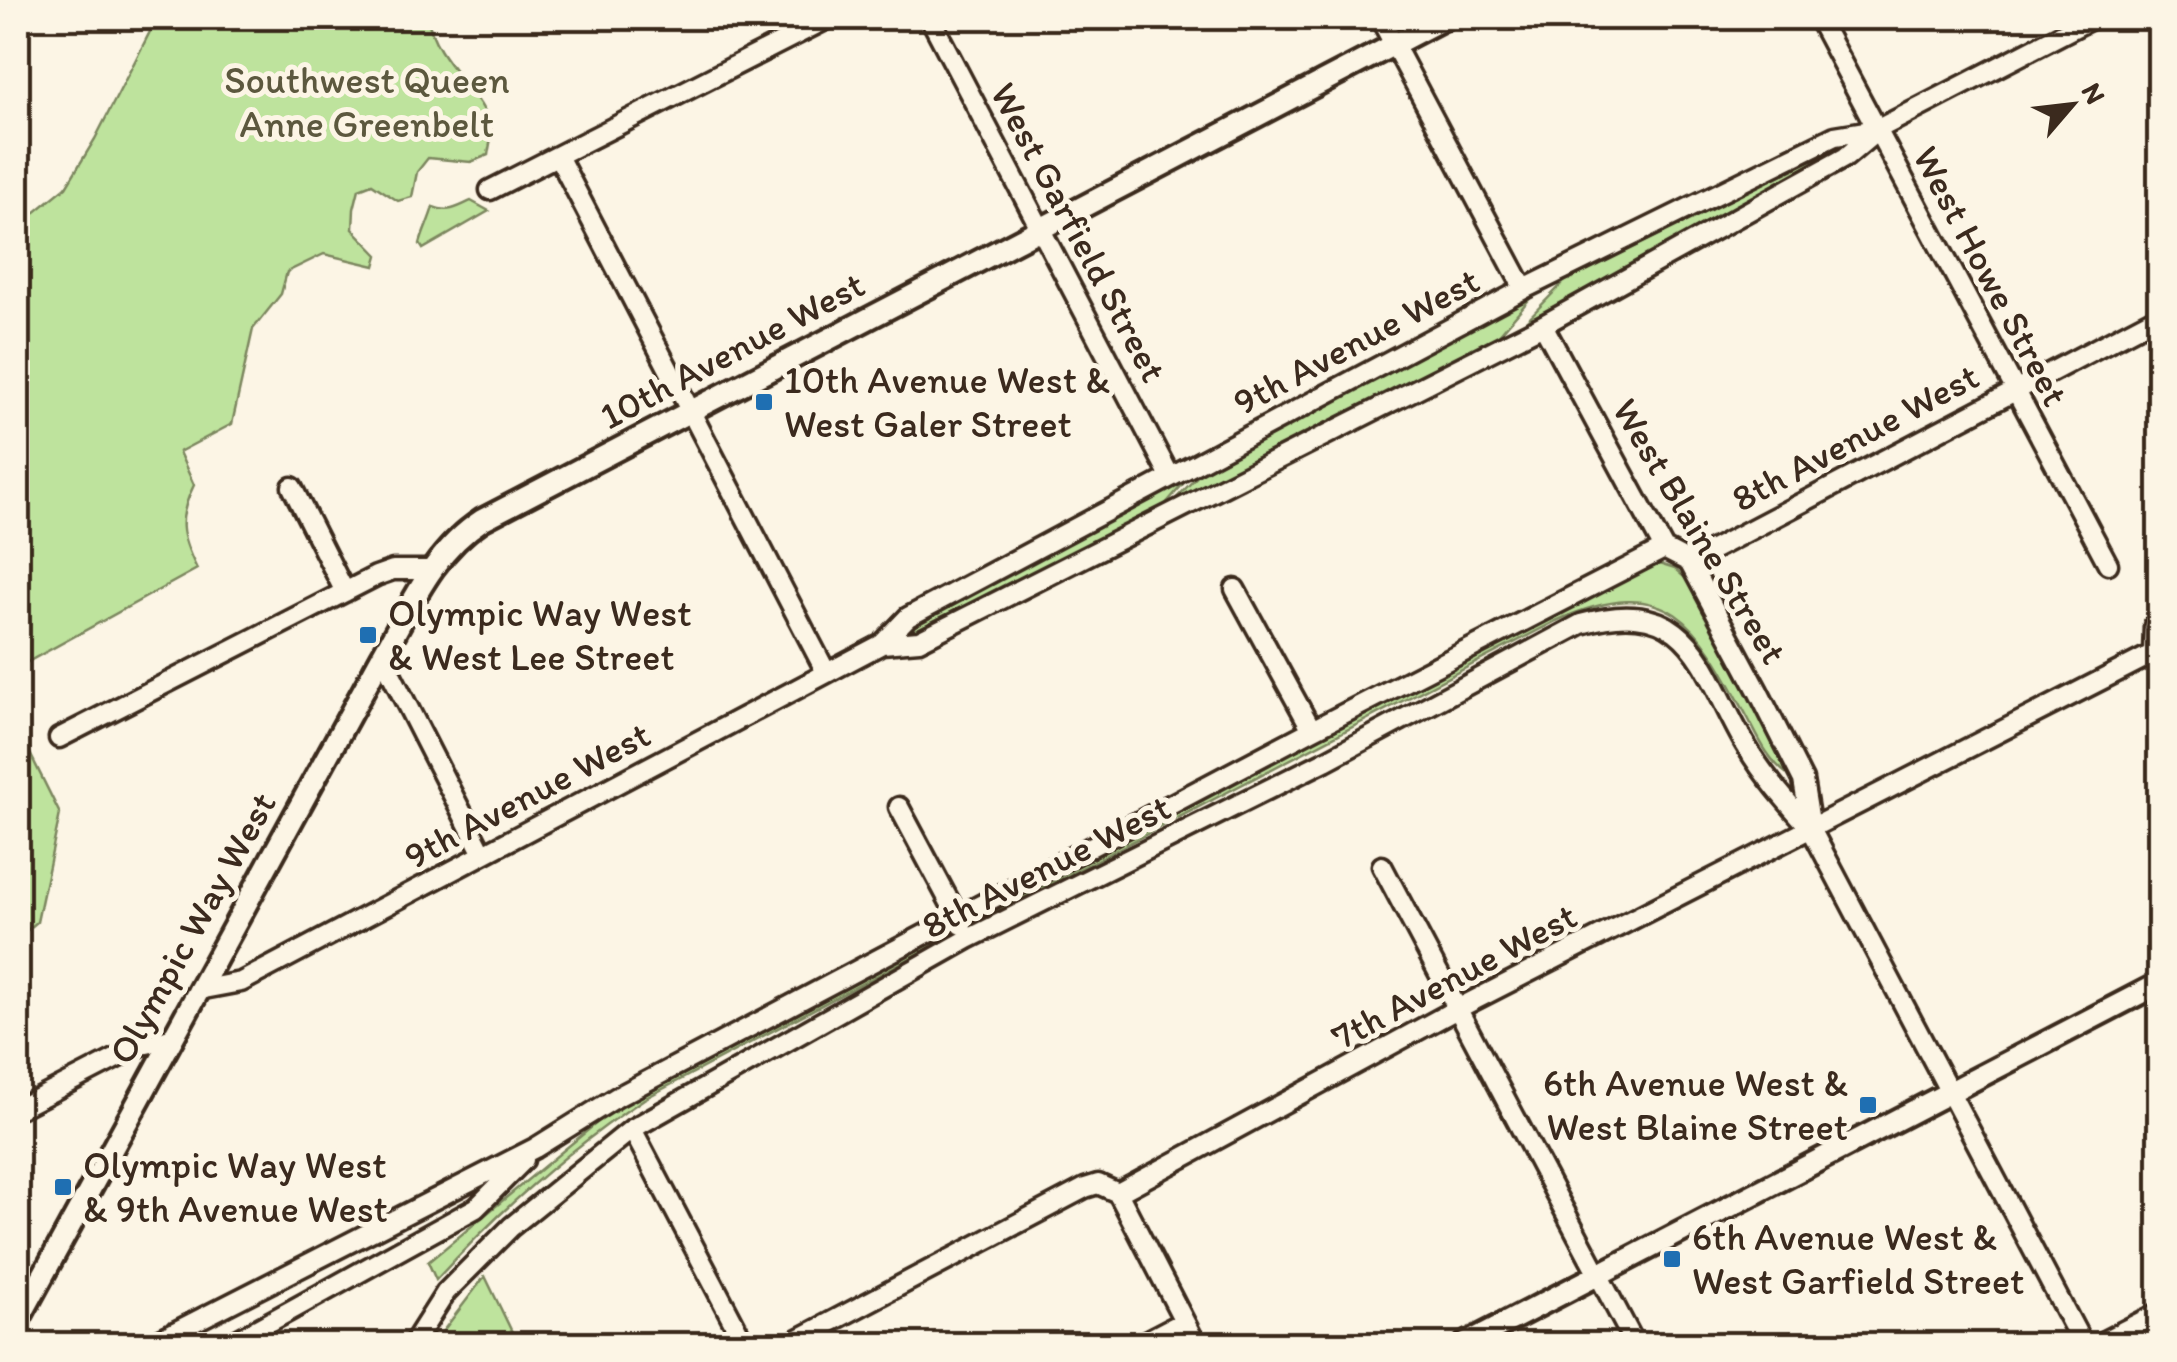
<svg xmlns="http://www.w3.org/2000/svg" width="2177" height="1362" font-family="Itim,sans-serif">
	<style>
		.green { fill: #bee39d; stroke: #7c865e; stroke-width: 2.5 }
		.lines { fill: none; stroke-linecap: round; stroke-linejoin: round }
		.minor-casing { stroke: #3b2a1e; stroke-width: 25 }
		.tertiary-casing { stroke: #3b2a1e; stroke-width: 28 }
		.minor { stroke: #fcf5e5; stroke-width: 18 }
		.tertiary { stroke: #fcf5e5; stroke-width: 20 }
		.poi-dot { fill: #1f6fb2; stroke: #fcf5e5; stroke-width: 4 }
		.labels { text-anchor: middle; stroke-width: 10; stroke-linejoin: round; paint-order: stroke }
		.park-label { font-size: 38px; fill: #5c583e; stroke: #fcf5e5 }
		.street-label { font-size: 38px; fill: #3b2a1e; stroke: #fcf5e5 }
		.poi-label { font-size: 38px; fill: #3b2a1e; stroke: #fcf5e5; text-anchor: start }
	</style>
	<rect width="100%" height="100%" fill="#fcf5e5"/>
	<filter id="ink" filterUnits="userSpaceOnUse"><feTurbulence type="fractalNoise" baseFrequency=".01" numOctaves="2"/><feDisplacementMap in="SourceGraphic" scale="20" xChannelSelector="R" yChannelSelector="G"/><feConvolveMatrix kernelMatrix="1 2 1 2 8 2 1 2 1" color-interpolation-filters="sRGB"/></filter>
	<g filter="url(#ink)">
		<path class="green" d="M 157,18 L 428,18 C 434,62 486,94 491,130 C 492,138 489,147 488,155 L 471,162 L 428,158 L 417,172 L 412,197 L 398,201 L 372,184 L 359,189 L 354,209 L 353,229 L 378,255 L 375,266 L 324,254 L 287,272 L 281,294 L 253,329 L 232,424 L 179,452 L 194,485 C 177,519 180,535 197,569 L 26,663 L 18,681 L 18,226 L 66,187 L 95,139 Z
			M 1849,141 L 1812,170 L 1522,325 L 1565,281 Z
			M 471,201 L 489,211 L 423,249 L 420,244 C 423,232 429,221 433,207 C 448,213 457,208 471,201 Z
			M 1533,295 L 1497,337 L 1164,511 L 1211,462 Z
			M 1196,469 L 1156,515 L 916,632 L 912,628 L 923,619 Z
			M 1659,564 L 1675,569 L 1691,583 L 1789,769 L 1787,774 C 1768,760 1759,739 1748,718 C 1699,626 1671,569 1556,621 L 978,922 L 977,915 L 980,912 L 1565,608 Z
			M 18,729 L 60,814 L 37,922 L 18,938 Z
			M 951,929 L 954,935 L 644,1099 C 568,1150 498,1212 436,1280 L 428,1262 L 616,1107 Z
			M 485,1276 L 512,1332 L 489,1344 L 433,1344 Z"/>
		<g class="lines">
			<g class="minor-casing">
				<path id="minor" d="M 930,18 L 1170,476
					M 1380,18 L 1524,289
					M 1818,18 L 2108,564
					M 559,158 L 826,672
					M 490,190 L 829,18
					M 1543,325 L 1664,549 L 1689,562 L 1758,691 L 1803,780 L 1811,828
					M 292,487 L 345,592
					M 1689,562 L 2160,315
					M 1235,589 L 1312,730
					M 882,644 L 919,641 L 1543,325 L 1846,157 L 1878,130
					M 2153,654 L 2154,626 L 2160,623
					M 382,656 L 483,854
					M 59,738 L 376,576 L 393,570 L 430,570
					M 899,807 L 962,925
					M 1382,866 L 1635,1344
					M 198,990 L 241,982 L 882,644 L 908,617 L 1524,289 L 1835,136 L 1878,129 L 2093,18
					M 18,1109 L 142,1045 L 171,1039
					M 632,1129 L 745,1344
					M 1118,1193 L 1457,1009 L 2160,650
					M 1118,1193 L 1196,1344
					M 151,1344 L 535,1148 L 617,1097 L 1312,730 L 1664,549
					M 230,1344 L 476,1208 L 524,1160
					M 413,1344 L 446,1292 L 511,1227 L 632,1129 L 968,939 L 1325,761 L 1581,624 C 1692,592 1702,670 1745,744 C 1763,775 1787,802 1811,829 L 2079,1337
					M 789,1344 L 1085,1188 L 1098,1184 L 1118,1193
					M 1140,1344 L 1184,1321
					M 2098,1344 L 2160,1312"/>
			</g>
			<g class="tertiary-casing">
				<path id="tertiary" d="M 18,1321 L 382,656 C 411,606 432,553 482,520 L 1445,18
					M 1465,1344 L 2160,983"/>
			</g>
			<use href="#minor" class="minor"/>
			<use href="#tertiary" class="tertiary"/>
		</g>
	</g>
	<g class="poi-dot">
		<rect x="754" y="392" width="20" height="20" rx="5"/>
		<rect x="358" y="625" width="20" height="20" rx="5"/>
		<rect x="1858" y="1095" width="20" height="20" rx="5"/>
		<rect x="53" y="1177" width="20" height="20" rx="5"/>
		<rect x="1662" y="1249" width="20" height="20" rx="5"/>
	</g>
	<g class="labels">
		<g class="park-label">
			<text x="367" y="93">Southwest Queen<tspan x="367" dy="44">Anne Greenbelt</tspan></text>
		</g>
		<g class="street-label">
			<text transform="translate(1079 232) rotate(62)" y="13">West Garfield Street</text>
			<text transform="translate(1991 276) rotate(62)" y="13">West Howe Street</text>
			<text transform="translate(1356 341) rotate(-28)" y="13">9th Avenue West</text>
			<text transform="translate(732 350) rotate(-28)" y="13">10th Avenue West</text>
			<text transform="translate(1855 437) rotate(-28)" y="13">8th Avenue West</text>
			<text transform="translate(1700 531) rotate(59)" y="13">West Blaine Street</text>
			<text transform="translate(527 795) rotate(-28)" y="13">9th Avenue West</text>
			<text transform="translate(1046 866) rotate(-27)" y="13">8th Avenue West</text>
			<text transform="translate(192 928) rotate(-61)" y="13">Olympic Way West</text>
			<text transform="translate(1454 976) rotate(-28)" y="13">7th Avenue West</text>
		</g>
		<g class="poi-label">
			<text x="784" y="393">10th Avenue West &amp;<tspan x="784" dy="44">West Galer Street</tspan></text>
			<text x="388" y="626">Olympic Way West<tspan x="388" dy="44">&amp; West Lee Street</tspan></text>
			<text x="1848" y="1096" text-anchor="end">6th Avenue West &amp;<tspan x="1848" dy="44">West Blaine Street</tspan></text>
			<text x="83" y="1178">Olympic Way West<tspan x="83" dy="44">&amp; 9th Avenue West</tspan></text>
			<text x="1692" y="1250">6th Avenue West &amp;<tspan x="1692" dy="44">West Garfield Street</tspan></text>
		</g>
	</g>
	<rect width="2177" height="1362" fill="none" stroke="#fcf5e5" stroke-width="60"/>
	<rect x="30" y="30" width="2117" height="1302" fill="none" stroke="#3b2a1e" stroke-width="4" filter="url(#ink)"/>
	<g transform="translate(2072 105) rotate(62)" stroke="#fcf5e5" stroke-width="8" paint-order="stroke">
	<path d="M0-8L18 38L0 25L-18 38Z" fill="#3b2a1e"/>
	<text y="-15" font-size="28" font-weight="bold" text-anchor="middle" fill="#3b2a1e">N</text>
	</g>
</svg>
